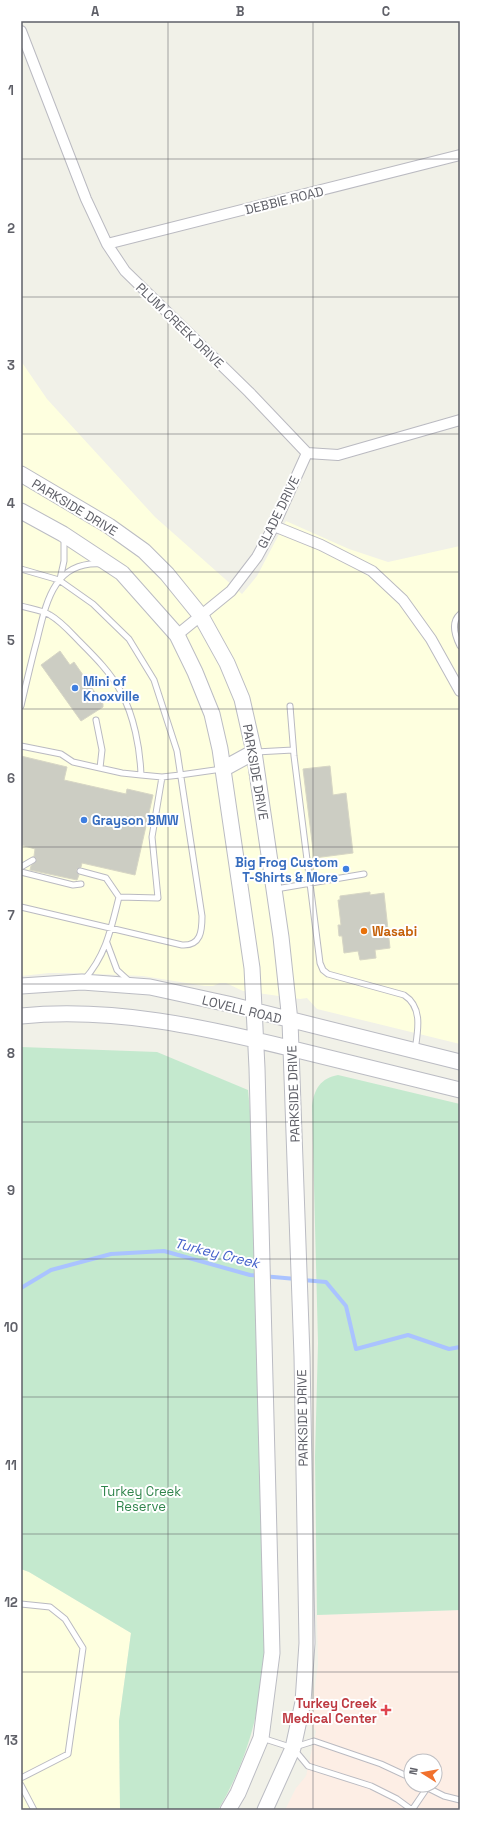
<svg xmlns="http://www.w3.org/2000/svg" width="481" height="1831" font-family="'Space Grotesk',sans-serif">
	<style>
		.commercial { fill: #feffdf }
		.medical { fill: #fdeee5; fill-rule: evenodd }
		.green { fill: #c4e9ce }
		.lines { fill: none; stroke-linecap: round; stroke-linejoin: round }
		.stream { stroke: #aac3ff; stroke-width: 4 }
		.building { fill: #cccdc3; stroke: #d7d6c5 }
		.lane-casing { stroke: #babac1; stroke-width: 7 }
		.street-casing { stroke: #babac1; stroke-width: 12 }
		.secondary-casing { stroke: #bbbcc3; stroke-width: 17 }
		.lane { stroke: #fff; stroke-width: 5 }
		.street { stroke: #fff; stroke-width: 10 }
		.secondary { stroke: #fff; stroke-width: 15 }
		.grid { fill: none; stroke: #5f6068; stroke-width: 1; stroke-opacity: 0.55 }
		.shop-dot { fill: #3f7fe0; stroke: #fff; stroke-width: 1.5 }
		.food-dot { fill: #e8710a; stroke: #fff; stroke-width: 1.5 }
		.health-dot { fill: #e0444e; stroke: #fff; stroke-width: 1.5 }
		.labels { text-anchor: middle; stroke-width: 4; stroke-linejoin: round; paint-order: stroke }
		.street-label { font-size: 13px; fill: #5f6068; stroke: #fff }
		.shop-label { font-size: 13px; font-weight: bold; fill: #366cbe; stroke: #fff; text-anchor: start }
		.food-label { font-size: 13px; font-weight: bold; fill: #c56008; stroke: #fff; text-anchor: start }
		.park-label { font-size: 13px; fill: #30854c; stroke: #fff }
		.health-label { font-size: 13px; font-weight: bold; fill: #be3a42; stroke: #fff; text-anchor: end }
		.water-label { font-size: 14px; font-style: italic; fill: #4562ca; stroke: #fff }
		.neatline { fill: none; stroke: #5f6068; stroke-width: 1.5 }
		.grid-label { font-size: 13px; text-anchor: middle; font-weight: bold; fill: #5f6068 }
	</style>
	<rect width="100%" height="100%" fill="#f1f1e8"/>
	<path class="commercial" d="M 21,361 L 47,399 L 155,517 L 242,594 L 257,576 L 286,521 L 349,549 L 388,562 L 460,546 L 460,1044 L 317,1009 L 307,998 L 300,999 L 243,991 L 226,983 L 220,983 L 213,986 L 205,986 L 143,976 L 74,973 L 49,973 L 21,976 Z
		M 21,1569 L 29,1572 L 131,1633 L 119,1721 L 120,1810 L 21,1810 Z"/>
	<path class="medical" d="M 460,1610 L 460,1810 L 285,1810 L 296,1788 L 306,1776 L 316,1731 L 311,1725 L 311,1717 L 318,1664 L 317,1615 ZM 411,1761 L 435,1761 L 435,1785 L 411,1785 Z"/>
	<path class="green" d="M 21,1047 L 157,1052 L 248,1090 L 251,1122 L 265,1648 C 262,1706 248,1760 218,1810 L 120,1810 L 119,1721 L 131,1633 L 29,1572 L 21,1569 Z
		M 338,1075 L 460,1104 L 460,1610 L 317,1615 L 315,1457 L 318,1343 L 312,1106 C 314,1089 321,1078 338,1075 Z"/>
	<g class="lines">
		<path class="stream" d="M 303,1280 L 326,1282 L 346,1306 L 356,1349 L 408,1335 L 449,1349 L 460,1347
			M 21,1288 L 51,1270 L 111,1254 L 164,1251 L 250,1275 L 296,1279"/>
	</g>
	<path class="building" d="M 60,651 L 70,665 L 74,662 L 103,704 L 103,707 L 81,721 L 41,665 Z
		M 21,756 L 67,767 L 64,780 L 126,794 L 127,789 L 153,795 L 135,875 L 82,863 L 81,867 L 76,870 L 79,875 L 77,880 L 30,870 L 31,866 L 37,860 L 34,856 L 35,849 L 21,845 Z
		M 330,766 L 333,795 L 346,793 L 353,853 L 314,858 L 303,769 Z
		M 370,892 L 370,895 L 384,893 L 390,948 L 375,950 L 376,958 L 360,960 L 358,951 L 344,953 L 342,936 L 339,936 L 338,925 L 341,925 L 338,900 L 340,900 L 340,896 Z"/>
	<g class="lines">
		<g class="lane-casing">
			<path id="lane" d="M 21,569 L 59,580 L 93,604 L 129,639 L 154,680 L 177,751 L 202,916 C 202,931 201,946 182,945 L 21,907
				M 60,579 L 64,561 L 64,538
				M 21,606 C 31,609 42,610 50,615 C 62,622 71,633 80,642 C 95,657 111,673 121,692 C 134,716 140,748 141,775
				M 460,614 C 451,622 455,636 460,646
				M 21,706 C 26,684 31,662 37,640 C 46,604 53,561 101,564
				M 290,706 L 294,756 L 320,963 L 323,970 L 328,974 L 404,995 C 423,1007 418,1030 415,1050
				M 96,720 L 102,750 L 100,768
				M 21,746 L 61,754 L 73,762 L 122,773 L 141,775 L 162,777 L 180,775 L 222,769
				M 256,752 L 293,750
				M 21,867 L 33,860
				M 80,871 L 106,878 L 119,897
				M 21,872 L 73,885 L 81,884
				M 276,889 L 364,874
				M 119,897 L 158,898 L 152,837 L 162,777
				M 107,943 L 117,970 L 129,981
				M 84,980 C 106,955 111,929 119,897
				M 21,1604 L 50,1607 L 65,1619 L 83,1648 L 68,1754 L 21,1778
				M 262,1738 L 293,1748 L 308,1766 L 371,1786 L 397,1799 L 412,1810
				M 295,1747 L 314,1741 L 381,1764 L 411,1778
				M 21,1785 L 34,1810
				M 422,1785 L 444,1796 L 460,1800
				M 412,1810 L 427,1788"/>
		</g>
		<g class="street-casing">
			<path id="street" d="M 21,31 L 86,199 L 107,244 L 125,271 L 249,392 L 307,453 L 338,455 L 460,420
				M 107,244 L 460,155
				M 274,526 L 321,545 L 372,571 L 403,600 L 431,639 L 460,691
				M 177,635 L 231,591 L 257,557 L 274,526 L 307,453"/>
		</g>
		<g class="secondary-casing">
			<path id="secondary" d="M 21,474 L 109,526 L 144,551 L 167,574 L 201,616 L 227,663 L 242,699 L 254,752 L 281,937 L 290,1021 L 302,1356 L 307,1643 L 303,1702 L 293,1748 L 265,1810
				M 21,511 L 63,534 L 122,573 L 177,635 L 195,672 L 212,714 L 220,749 L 252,968 L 257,1068 L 272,1653 L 261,1738 L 238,1793 L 228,1810
				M 223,769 L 254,752
				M 21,986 L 82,982 L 150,987 L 228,1004 L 460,1062
				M 21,1016 C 113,1007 204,1027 293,1049 C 348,1062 404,1076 460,1090"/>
		</g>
		<use href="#lane" class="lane"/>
		<use href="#street" class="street"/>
		<use href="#secondary" class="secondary"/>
	</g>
	<path class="grid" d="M 168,21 L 168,1810M 313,21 L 313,1810M 21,159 L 460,159M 21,297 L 460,297M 21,434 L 460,434M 21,572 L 460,572M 21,709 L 460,709M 21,847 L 460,847M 21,984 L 460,984M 21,1122 L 460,1122M 21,1259 L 460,1259M 21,1397 L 460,1397M 21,1534 L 460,1534M 21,1672 L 460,1672"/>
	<g class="shop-dot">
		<circle cx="75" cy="688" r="4"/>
		<circle cx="84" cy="820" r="4"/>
		<circle cx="346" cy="869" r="4"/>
	</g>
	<circle class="food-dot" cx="364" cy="931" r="4"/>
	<path class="health-dot" d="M384 1704h4v4h4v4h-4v4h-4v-4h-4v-4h4z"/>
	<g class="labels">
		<g class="street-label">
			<text transform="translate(284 200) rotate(-14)" y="5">DEBBIE ROAD</text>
			<text transform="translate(180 325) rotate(44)" y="5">PLUM CREEK DRIVE</text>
			<text transform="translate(75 507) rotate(31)" y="5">PARKSIDE DRIVE</text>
			<text transform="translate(278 512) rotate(-64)" y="5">GLADE DRIVE</text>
			<text transform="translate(256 772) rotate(80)" y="5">PARKSIDE DRIVE</text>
			<text transform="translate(242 1009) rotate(14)" y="5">LOVELL ROAD</text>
			<text transform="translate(293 1094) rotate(-92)" y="5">PARKSIDE DRIVE</text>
			<text transform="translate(302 1418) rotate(-91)" y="5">PARKSIDE DRIVE</text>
		</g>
		<g class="shop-label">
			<text x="83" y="686">Mini of<tspan x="83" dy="15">Knoxville</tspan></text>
			<text x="92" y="825">Grayson BMW</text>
			<text x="338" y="867" text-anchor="end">Big Frog Custom<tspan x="338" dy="15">T-Shirts &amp; More</tspan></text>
		</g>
		<g class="food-label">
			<text x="372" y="936">Wasabi</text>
		</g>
		<g class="park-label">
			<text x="141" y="1496">Turkey Creek<tspan x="141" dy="15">Reserve</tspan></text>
		</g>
		<g class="health-label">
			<text x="377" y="1708">Turkey Creek<tspan x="377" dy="15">Medical Center</tspan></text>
		</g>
		<g class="water-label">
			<text transform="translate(217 1253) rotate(14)" y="5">Turkey Creek</text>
		</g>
	</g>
	<rect width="481" height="1831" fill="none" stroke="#ffffff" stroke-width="44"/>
	<g transform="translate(423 1773) rotate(281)"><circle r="19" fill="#ffffff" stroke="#bfbfc3"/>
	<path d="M0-3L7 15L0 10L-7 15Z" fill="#f1712d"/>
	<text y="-6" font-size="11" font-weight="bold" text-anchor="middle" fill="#5f6068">N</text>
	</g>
	<rect x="22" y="22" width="437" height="1787" class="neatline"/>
	<g class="grid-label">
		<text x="95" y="16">A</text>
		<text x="240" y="16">B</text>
		<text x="386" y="16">C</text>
		<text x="11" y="95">1</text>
		<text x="11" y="233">2</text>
		<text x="11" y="370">3</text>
		<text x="11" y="508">4</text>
		<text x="11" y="645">5</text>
		<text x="11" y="783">6</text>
		<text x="11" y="920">7</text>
		<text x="11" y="1058">8</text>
		<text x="11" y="1195">9</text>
		<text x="11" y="1332">10</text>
		<text x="11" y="1470">11</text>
		<text x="11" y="1607">12</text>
		<text x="11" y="1745">13</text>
	</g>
</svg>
